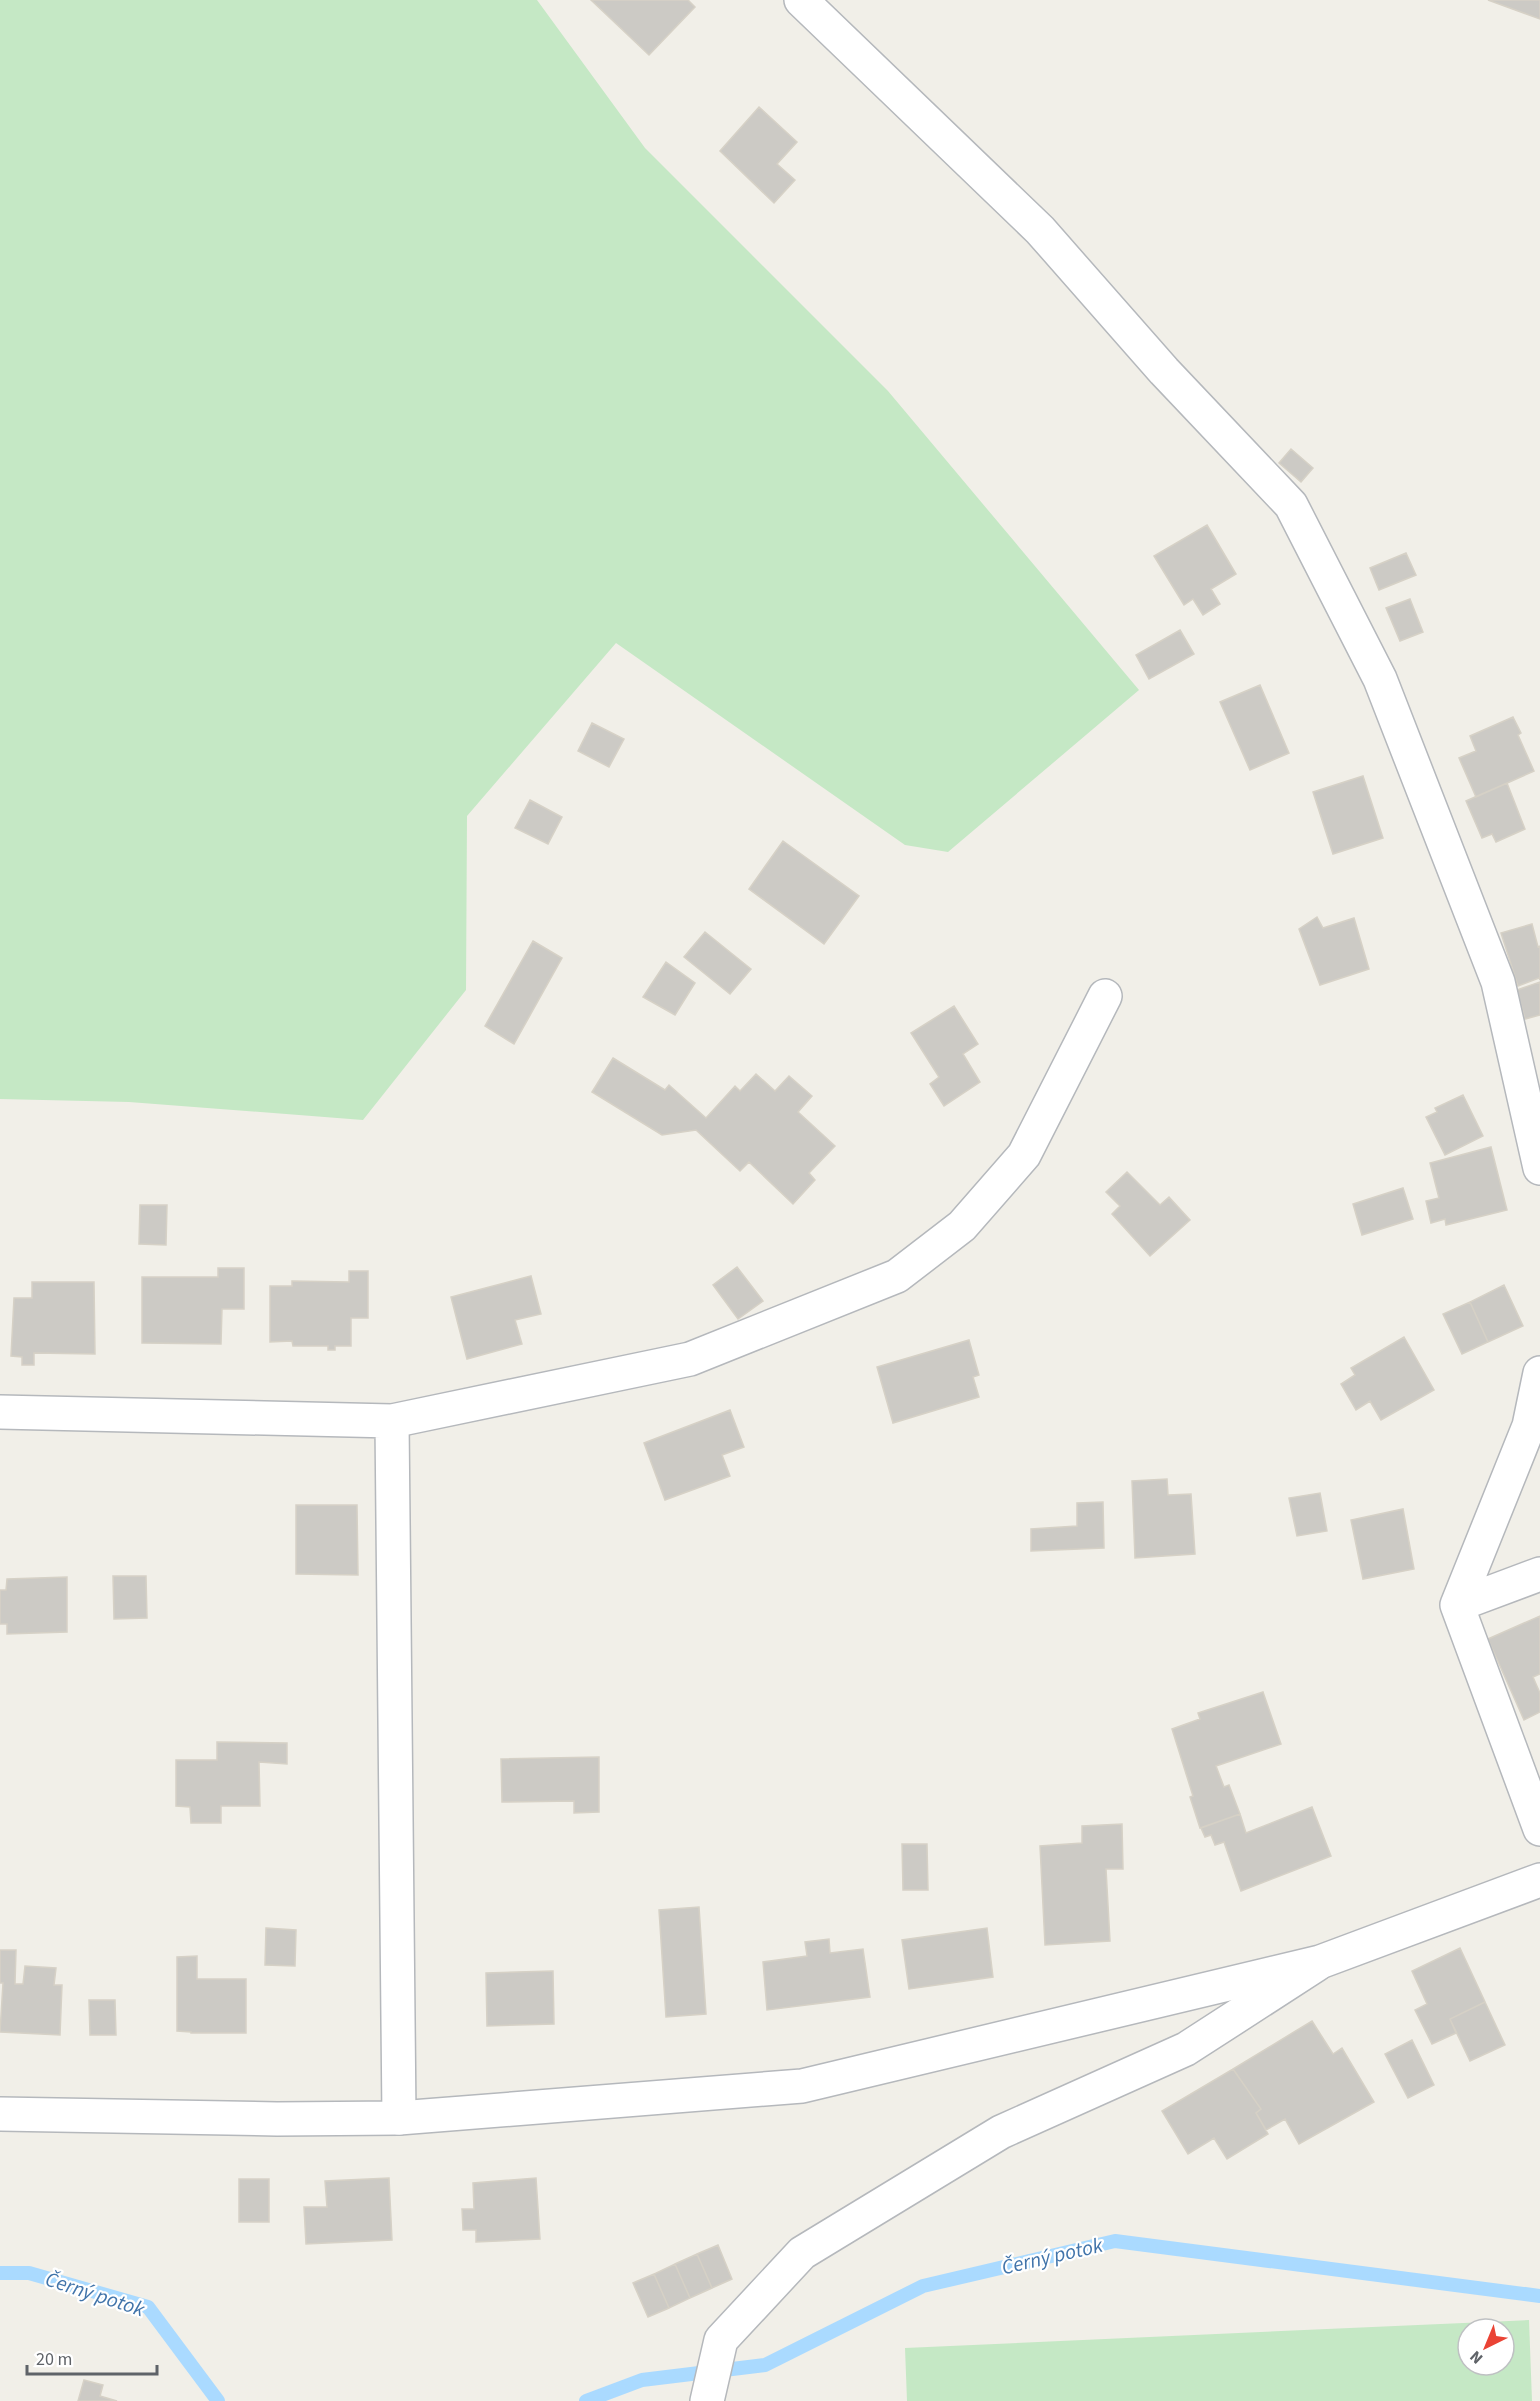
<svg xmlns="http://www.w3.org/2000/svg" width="1540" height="2401" font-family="'Source Sans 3',sans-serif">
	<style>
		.green { fill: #c5e8c5; fill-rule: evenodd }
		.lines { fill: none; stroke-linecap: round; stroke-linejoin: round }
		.stream { stroke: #aadaff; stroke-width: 14 }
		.building { fill: #cccac5; stroke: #d6d1c6; stroke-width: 1.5 }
		.minor-casing { stroke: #b5b8bc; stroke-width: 36 }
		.tertiary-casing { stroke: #b5b8bc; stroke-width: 36 }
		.minor { stroke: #fff; stroke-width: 33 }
		.tertiary { stroke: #fff; stroke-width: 33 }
		.labels { text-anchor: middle; stroke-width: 4.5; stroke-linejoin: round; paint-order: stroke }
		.water-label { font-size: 21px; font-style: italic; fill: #4174aa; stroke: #fff }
	</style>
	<rect width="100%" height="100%" fill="#f1efe8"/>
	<path class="green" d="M 0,0 L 537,0 L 645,148 L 888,391 L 1139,690 L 948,852 L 905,845 L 616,643 L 467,816 L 466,990 L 363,1120 L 129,1102 L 0,1099 Z
		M 1529,2320 L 1532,2401 L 907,2401 L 905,2348 ZM 1468,2329 L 1504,2329 L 1504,2365 L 1468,2365 Z"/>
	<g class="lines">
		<path class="stream" d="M 0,2273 L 29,2273 L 148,2307 L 218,2401
			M 586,2401 L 642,2380 L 765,2365 L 923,2286 L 1115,2241 L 1540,2296"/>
	</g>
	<path class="building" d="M 591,0 L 688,0 L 695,7 L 649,55 Z
		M 1488,0 L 1540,0 L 1540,19 Z
		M 759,107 L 797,142 L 777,164 L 795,180 L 774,203 L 720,151 Z
		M 1291,449 L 1313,468 L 1301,482 L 1279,463 Z
		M 1207,525 L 1236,574 L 1211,589 L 1220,604 L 1203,615 L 1193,599 L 1184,605 L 1154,556 Z
		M 1406,553 L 1416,575 L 1379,590 L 1370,568 Z
		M 1410,599 L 1423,632 L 1400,641 L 1386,608 Z
		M 1180,630 L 1194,654 L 1149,679 L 1136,655 Z
		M 1260,685 L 1289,753 L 1250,770 L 1220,702 Z
		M 1513,717 L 1521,733 L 1518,735 L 1534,771 L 1476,797 L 1459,758 L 1476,751 L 1470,736 Z
		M 592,723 L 624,739 L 609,767 L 578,751 Z
		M 1363,776 L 1383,838 L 1333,854 L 1313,792 Z
		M 1507,783 L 1525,829 L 1496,842 L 1492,834 L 1482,838 L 1466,801 Z
		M 530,800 L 562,817 L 548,844 L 515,828 Z
		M 783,841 L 859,896 L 824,944 L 749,889 Z
		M 1317,917 L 1323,928 L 1354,918 L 1369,969 L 1320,985 L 1299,929 Z
		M 1532,924 L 1538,947 L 1540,946 L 1540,980 L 1539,978 L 1518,986 L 1501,933 Z
		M 705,932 L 751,969 L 730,994 L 684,957 Z
		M 533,941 L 562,958 L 514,1044 L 485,1026 Z
		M 666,962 L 695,983 L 675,1015 L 643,997 Z
		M 1540,982 L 1540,1015 L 1525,1019 L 1517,990 Z
		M 954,1006 L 978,1044 L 963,1054 L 980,1082 L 944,1106 L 930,1084 L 939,1077 L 911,1033 Z
		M 613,1058 L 665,1090 L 669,1085 L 706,1118 L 735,1086 L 740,1091 L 756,1074 L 775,1091 L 789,1076 L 812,1096 L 798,1112 L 835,1146 L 809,1173 L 815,1180 L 793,1204 L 749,1162 L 740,1171 L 696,1130 L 662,1135 L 592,1092 Z
		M 1463,1095 L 1483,1136 L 1445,1155 L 1426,1117 L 1437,1112 L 1435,1108 Z
		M 1491,1147 L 1507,1210 L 1446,1225 L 1445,1219 L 1431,1223 L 1426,1201 L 1439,1198 L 1430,1163 Z
		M 1127,1172 L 1160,1205 L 1169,1197 L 1190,1220 L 1150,1256 L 1112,1214 L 1120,1206 L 1106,1192 Z
		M 1403,1188 L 1413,1219 L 1362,1235 L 1353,1204 Z
		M 140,1205 L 167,1205 L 166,1245 L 139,1244 Z
		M 737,1267 L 763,1301 L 738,1319 L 713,1285 Z
		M 218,1268 L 244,1268 L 244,1309 L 222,1309 L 221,1344 L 142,1343 L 142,1277 L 218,1277 Z
		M 349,1271 L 368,1271 L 368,1318 L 351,1318 L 351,1346 L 335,1346 L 335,1350 L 328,1350 L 328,1346 L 293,1346 L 292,1341 L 270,1342 L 270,1286 L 292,1286 L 292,1281 L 349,1282 Z
		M 531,1276 L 541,1314 L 515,1320 L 522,1344 L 467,1359 L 451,1297 Z
		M 32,1282 L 94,1282 L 95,1354 L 34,1353 L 34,1365 L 22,1365 L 22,1357 L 11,1356 L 14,1298 L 32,1298 Z
		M 1504,1285 L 1523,1326 L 1488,1342 L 1470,1302 Z
		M 1470,1302 L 1488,1342 L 1462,1354 L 1443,1314 Z
		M 1404,1337 L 1434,1390 L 1381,1420 L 1370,1401 L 1356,1410 L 1341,1384 L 1355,1375 L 1351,1368 Z
		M 969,1340 L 979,1375 L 973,1377 L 979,1397 L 893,1423 L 877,1367 Z
		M 730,1410 L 744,1447 L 722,1455 L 730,1476 L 665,1500 L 644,1443 Z
		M 1167,1479 L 1168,1495 L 1191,1494 L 1195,1554 L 1135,1558 L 1132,1481 Z
		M 1320,1493 L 1327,1531 L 1297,1536 L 1289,1498 Z
		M 1103,1502 L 1104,1548 L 1031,1551 L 1031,1529 L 1077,1526 L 1077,1503 Z
		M 296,1505 L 357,1505 L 358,1575 L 296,1574 Z
		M 1403,1509 L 1414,1569 L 1363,1579 L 1351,1520 Z
		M 113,1576 L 146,1576 L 147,1618 L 114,1619 Z
		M 67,1577 L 67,1632 L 7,1634 L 7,1624 L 0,1624 L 0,1590 L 6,1590 L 7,1579 Z
		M 1540,1616 L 1540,1674 L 1533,1677 L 1540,1693 L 1540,1712 L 1524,1720 L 1488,1639 Z
		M 1263,1692 L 1281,1744 L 1216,1766 L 1224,1787 L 1229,1785 L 1240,1814 L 1200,1828 L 1190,1797 L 1193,1796 L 1172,1729 L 1200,1719 L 1198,1713 Z
		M 217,1742 L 287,1743 L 287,1764 L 259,1762 L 260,1806 L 221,1806 L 221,1823 L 191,1823 L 190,1807 L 176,1806 L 176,1760 L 217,1760 Z
		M 599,1757 L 599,1812 L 574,1813 L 574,1801 L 502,1802 L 501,1759 Z
		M 1312,1807 L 1331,1856 L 1241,1891 L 1224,1842 L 1215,1845 L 1211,1835 L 1205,1837 L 1201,1828 L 1240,1814 L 1246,1833 Z
		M 1122,1824 L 1123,1869 L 1106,1869 L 1110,1941 L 1045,1945 L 1040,1846 L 1082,1843 L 1082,1826 Z
		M 902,1844 L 927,1844 L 928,1890 L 903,1890 Z
		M 699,1907 L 706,2014 L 666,2017 L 659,1910 Z
		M 266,1928 L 296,1930 L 295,1966 L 265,1965 Z
		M 987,1928 L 993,1977 L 909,1989 L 902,1940 Z
		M 829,1939 L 830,1953 L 863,1949 L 870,1997 L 767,2010 L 763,1962 L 807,1956 L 805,1942 Z
		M 1460,1948 L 1485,2002 L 1450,2019 L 1456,2033 L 1432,2044 L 1415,2010 L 1427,2004 L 1412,1971 Z
		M 0,1950 L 16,1950 L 15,1984 L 23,1984 L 25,1966 L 56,1968 L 54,1985 L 62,1985 L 60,2035 L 0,2032 L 3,1983 L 0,1983 Z
		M 197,1956 L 197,1979 L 246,1979 L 246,2033 L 191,2033 L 191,2032 L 177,2031 L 177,1957 Z
		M 553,1971 L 554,2024 L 487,2026 L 486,1973 Z
		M 89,2000 L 115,2000 L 116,2035 L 90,2035 Z
		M 1485,2002 L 1505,2045 L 1470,2061 L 1450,2019 Z
		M 1312,2021 L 1333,2054 L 1342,2048 L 1374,2102 L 1299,2144 L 1285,2119 L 1266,2130 L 1256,2113 L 1261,2109 L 1233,2069 Z
		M 1412,2040 L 1434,2085 L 1408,2098 L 1385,2054 Z
		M 1233,2069 L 1261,2109 L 1256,2113 L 1268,2134 L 1227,2159 L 1214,2138 L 1188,2154 L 1162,2111 Z
		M 389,2178 L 392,2240 L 306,2244 L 304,2207 L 327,2207 L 325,2181 Z
		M 536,2178 L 540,2239 L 476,2242 L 476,2230 L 463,2230 L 462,2209 L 474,2209 L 473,2183 Z
		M 239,2179 L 269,2179 L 269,2222 L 239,2222 Z
		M 718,2245 L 732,2279 L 712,2288 L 697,2254 Z
		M 697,2254 L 712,2288 L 690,2298 L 675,2264 Z
		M 675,2264 L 690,2298 L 669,2308 L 654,2274 Z
		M 654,2274 L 669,2308 L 648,2317 L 633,2283 Z
		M 84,2380 L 103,2385 L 100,2396 L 117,2401 L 78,2401 Z"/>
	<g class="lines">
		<g class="minor-casing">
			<path id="minor" d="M 801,0 L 1040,230 L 1164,371 L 1291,505 L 1380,679 L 1498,982 L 1540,1168
				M 1540,1373 L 1529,1426 L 1457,1605 L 1540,1829
				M 0,1412 L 392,1421 L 690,1359 L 897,1276 L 962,1226 L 1024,1155 L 1105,996
				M 392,1421 L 399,2118
				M 1457,1605 L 1540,1574
				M 707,2401 L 721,2340 L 802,2253 L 1001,2132 L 1186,2049 L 1316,1965"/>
		</g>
		<g class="tertiary-casing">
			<path id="tertiary" d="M 0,2114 L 277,2119 L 399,2118 L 802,2086 L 1320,1962 L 1540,1880"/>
		</g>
		<use href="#minor" class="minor"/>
		<use href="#tertiary" class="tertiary"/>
	</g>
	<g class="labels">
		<g class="water-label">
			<text transform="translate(1052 2256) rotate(-13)" y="7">Černý potok</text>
			<text transform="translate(95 2294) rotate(18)" y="7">Černý potok</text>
		</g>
	</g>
	<g transform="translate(1486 2347) rotate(223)"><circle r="28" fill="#ffffff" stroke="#bfc1c3" stroke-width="1.5"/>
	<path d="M0-4.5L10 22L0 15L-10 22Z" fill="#ea4335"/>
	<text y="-9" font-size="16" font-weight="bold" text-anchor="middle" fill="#5f6368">N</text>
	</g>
	<path d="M27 2365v9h130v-9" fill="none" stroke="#5f6368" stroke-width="3"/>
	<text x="36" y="2365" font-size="18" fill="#5f6368" stroke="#ffffff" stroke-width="4.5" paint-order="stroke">20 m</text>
</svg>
